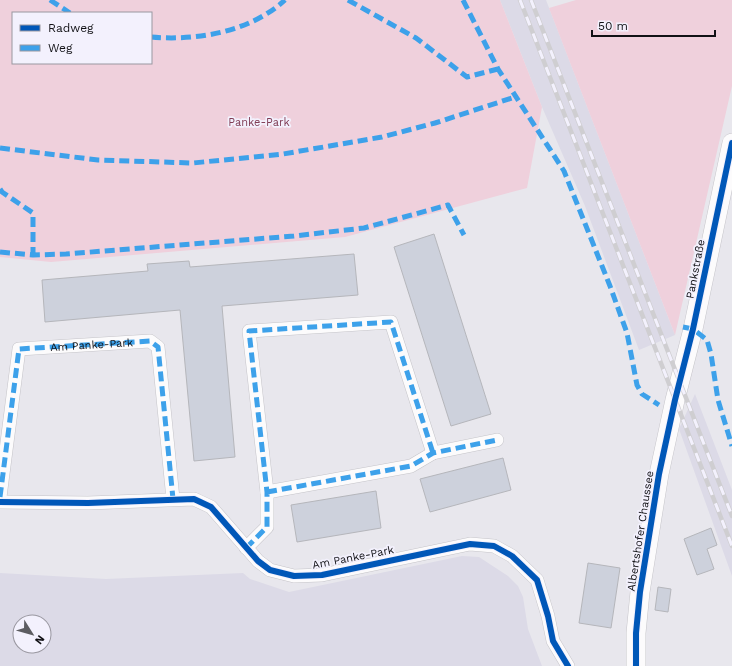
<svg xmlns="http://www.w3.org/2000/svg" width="732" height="666" font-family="'Work Sans',sans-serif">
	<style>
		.built { fill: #dcdae7; fill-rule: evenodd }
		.green { fill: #efd0dc; fill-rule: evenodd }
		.building { fill: #cdd1dc; stroke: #b5b6bb }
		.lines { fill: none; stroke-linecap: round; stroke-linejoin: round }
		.street-casing { stroke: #c5c4c9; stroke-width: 14 }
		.secondary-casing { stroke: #c5c4c9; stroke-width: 20 }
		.street { stroke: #fcfbfc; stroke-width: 13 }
		.secondary { stroke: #fcfbfc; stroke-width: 19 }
		.rail-casing { stroke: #cfced1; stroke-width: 4.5 }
		.rail { stroke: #f3f1fd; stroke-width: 3; stroke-dasharray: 9; stroke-linecap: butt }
		.quiet { stroke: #3da1ea; stroke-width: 5; stroke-dasharray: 10 5; stroke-linecap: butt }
		.cycleway-casing { stroke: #f3f1fd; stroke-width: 8 }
		.cycleway { stroke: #0057b8; stroke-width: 6 }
		.labels { text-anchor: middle; stroke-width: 3.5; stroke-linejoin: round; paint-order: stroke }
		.park-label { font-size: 11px; fill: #803c55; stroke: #f3f1fd }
		.street-label { font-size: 11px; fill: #111115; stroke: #f3f1fd }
	</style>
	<rect width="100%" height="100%" fill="#e8e7ed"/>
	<path class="built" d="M 500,0 L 546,0 L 675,335 L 639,350 L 585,206 L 542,107 Z
		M 695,394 L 732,490 L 732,576 L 679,429 Z
		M 462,556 L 479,557 L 508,576 L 518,586 L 523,597 L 528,629 L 542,666 L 0,666 L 0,573 L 106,579 L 243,573 L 250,579 L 289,592 ZM 20,622 L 44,622 L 44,646 L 20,646 Z"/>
	<path class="green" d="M 0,0 L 500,0 L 542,107 L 527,188 L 345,237 L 51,262 L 0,257 ZM 13,13 L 151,13 L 151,63 L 13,63 Z
		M 576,0 L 732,0 L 732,86 L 675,335 L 549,8 Z"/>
	<path class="building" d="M 434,234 L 491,414 L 451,426 L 394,247 Z
		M 354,254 L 358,295 L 222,306 L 235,457 L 194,461 L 180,310 L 45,322 L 42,280 L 148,271 L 147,264 L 189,261 L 190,267 Z
		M 503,458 L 511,490 L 430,512 L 420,479 Z
		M 376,491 L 381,528 L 297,542 L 291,505 Z
		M 711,528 L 717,545 L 707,549 L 714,569 L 697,575 L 684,539 Z
		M 588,563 L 620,568 L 611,628 L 579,623 Z
		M 658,587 L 671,589 L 668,612 L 655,610 Z"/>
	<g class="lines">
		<g class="street-casing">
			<g id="street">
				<path d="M 267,492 L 411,466 L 433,453 L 497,440"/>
				<path id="s1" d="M 0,497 L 19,349 L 150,341 L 158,347 L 173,499"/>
				<path d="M 0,502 L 88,503 L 194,499 L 211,507 L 258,561 L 270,570 L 294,576 L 322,575 L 470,544 L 494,546 L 512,556 L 537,580 L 548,616 L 553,641 L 568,666"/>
				<path d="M 246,548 L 267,527 L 267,492 L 249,331 L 391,322 L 433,453"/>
			</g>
		</g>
		<g class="secondary-casing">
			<path id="secondary" d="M 636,666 L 636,633 L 640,592 L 659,474 L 675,400 L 693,329 L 732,143"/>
		</g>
		<use href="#street" class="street"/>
		<use href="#secondary" class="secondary"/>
		<g class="rail-casing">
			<path id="rail" d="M 520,0 L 732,546
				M 531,0 L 732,516"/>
		</g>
		<use href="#rail" class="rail"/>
		<path class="quiet" d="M 50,0 L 70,13
			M 348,0 L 416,38 L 467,77 L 498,69
			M 463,0 L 498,69 L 564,171 L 610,286 L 627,333 L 637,385 L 642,394 L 659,405
			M 151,37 C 197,41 250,32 285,0
			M 0,148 L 98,160 L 193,163 L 283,154 L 382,137 L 435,123 L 515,97
			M 0,189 L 2,192 L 33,213 L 33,255
			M 0,252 L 33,255 L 66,254 L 294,236 L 364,228 L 448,205 L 464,235
			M 683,327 L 693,329 L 707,340 L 711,354 L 718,400 L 732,446
			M 267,492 L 411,466 L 433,453 L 497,440
			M 0,497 L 19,349 L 150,341 L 158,347 L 173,499
			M 246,548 L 267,527 L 267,492 L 249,331 L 391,322 L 433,453"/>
		<g class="cycleway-casing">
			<path id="cycleway" d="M 0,502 L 88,503 L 194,499 L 211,507 L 258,561 L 270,570 L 294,576 L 322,575 L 470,544 L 494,546 L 512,556 L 537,580 L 548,616 L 553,641 L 568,666
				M 636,666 L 636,633 L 640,592 L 659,474 L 675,400 L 693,329 L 732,143"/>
		</g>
		<use href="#cycleway" class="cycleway"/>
	</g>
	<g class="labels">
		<g class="park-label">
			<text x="259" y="126">Panke-Park</text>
		</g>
		<g class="street-label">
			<text transform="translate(695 269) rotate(-79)" y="4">Pankstraße</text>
			<text dy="4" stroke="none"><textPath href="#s1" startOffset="222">Am Panke-Park</textPath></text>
			<text transform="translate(640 531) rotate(-81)" y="4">Albertshofer Chaussee</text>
			<text transform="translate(353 557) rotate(-11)" y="4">Am Panke-Park</text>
		</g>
	</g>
	<rect x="12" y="12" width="140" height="52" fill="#f3f1fd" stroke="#9997a0"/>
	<rect x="20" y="25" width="20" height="6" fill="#0057b8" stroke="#9997a0"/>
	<text x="48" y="32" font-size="12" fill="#111115">Radweg</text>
	<rect x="20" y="45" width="20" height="6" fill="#3da1ea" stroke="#9997a0"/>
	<text x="48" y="52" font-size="12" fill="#111115">Weg</text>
	<g transform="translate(32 634) rotate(127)"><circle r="19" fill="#f3f1fd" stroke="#9997a0"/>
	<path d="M0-3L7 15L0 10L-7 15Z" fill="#5c5c61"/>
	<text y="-6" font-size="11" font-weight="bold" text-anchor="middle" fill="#111115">N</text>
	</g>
	<path d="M592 30v6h123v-6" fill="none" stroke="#111115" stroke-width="2"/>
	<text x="598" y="30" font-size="12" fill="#111115" stroke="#f3f1fd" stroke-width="3" paint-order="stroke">50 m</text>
</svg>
